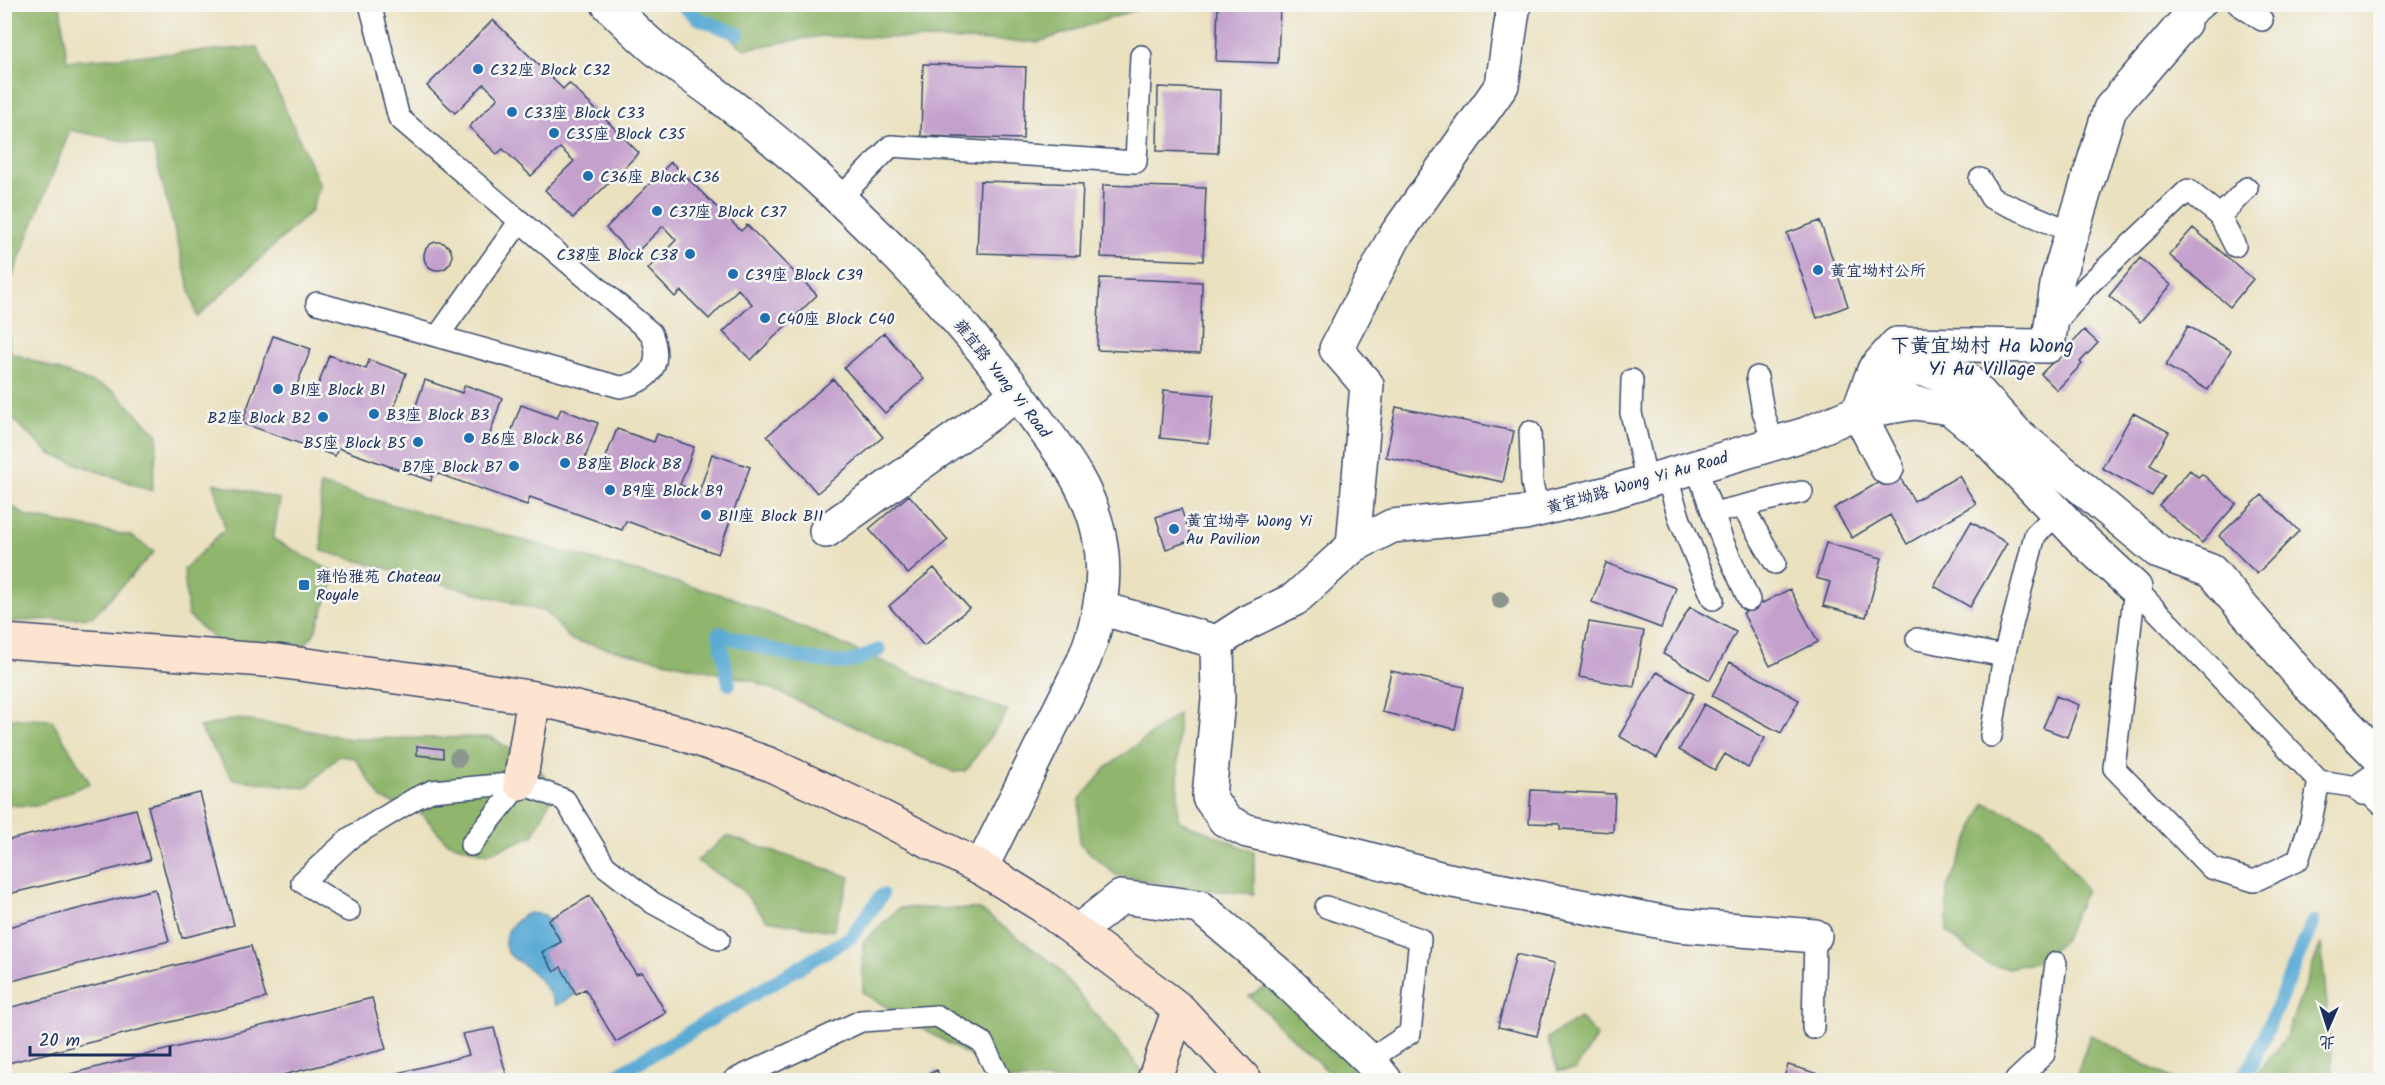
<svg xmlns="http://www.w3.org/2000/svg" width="2385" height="1085" font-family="Kalam,'LXGW WenKai TC',sans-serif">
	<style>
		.forest { fill: #8fb66c; stroke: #557265; stroke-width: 1.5 }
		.water { fill: #5babd5; stroke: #3b6d9a; stroke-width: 1.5 }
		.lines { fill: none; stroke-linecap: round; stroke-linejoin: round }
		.stream { stroke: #5babd5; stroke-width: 14 }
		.building { fill: #c4a1cd }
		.lane-casing { stroke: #3a4a6d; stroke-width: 24 }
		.street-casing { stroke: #3a4a6d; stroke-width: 36 }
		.secondary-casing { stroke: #3a4a6d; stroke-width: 36 }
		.lane { stroke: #fff; stroke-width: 21 }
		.street { stroke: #fff; stroke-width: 33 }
		.secondary { stroke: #fde4d1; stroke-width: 33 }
		.tree { fill: #8d968e }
		.poi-dot { fill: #1f6fb2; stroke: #f6f6f2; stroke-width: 2 }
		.labels { text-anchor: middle; stroke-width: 5; stroke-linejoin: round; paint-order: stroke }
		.poi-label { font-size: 16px; fill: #1b2f5e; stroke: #f6f6f2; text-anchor: start }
		.street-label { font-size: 16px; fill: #1b2f5e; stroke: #f6f6f2 }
		.quarter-label { font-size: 20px; fill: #1b2f5e; stroke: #f6f6f2 }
	</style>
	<rect width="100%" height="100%" fill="#f6f6f2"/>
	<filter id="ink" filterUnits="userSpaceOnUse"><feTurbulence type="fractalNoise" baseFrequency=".0167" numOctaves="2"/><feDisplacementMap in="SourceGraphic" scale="12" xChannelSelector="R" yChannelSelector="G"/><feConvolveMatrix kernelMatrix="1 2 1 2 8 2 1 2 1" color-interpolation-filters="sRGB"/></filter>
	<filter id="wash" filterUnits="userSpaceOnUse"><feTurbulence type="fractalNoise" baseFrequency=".008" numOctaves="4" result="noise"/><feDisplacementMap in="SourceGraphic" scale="24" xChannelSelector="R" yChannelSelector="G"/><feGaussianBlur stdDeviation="1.35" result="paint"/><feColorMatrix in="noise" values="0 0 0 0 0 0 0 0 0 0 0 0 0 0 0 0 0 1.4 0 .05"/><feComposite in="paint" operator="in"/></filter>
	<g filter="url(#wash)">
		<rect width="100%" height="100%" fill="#eae1bf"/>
		<path class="forest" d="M 5,4 L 60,5 L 67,61 L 257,47 L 320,185 L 311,211 L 197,317 L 153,147 L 70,130 L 6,293 L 10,352 L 114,391 L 158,435 L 152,491 L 50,454 L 5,412 Z
			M 690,5 L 1151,5 L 1038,42 L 820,36 L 744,49 Z
			M 214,483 L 280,499 L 273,539 L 337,574 L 314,634 L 295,655 L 231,653 L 188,616 L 184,569 L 225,529 Z
			M 320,485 L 730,597 L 952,691 L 1008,711 L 968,768 L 965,771 L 954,772 L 754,681 L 571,640 L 546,612 L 322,551 Z
			M 4,500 L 26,516 L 131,536 L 154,552 L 92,617 L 5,622 Z
			M 1178,714 L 1178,820 L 1254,852 L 1254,894 L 1188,888 L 1116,875 L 1079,843 L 1080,799 L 1107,767 Z
			M 4,718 L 52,720 L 90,783 L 36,806 L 5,805 Z
			M 237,719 L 290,727 L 351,739 L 491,737 L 538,767 L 555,790 L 533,836 L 487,854 L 447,842 L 422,814 L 381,799 L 355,758 L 338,756 L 306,788 L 233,779 L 199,727 Z
			M 1985,803 L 2042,828 L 2086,890 L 2063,941 L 2035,962 L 2009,968 L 1986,964 L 1947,932 L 1947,888 Z
			M 727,836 L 850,877 L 833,931 L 767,920 L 739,887 L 697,861 Z
			M 899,908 L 979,909 L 1055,965 L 1142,1071 L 1137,1080 L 1010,1080 L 863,993 L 863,942 Z
			M 2321,943 L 2334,1080 L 2252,1080 L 2285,1039 Z
			M 1295,972 L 1354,1072 L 1369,1080 L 1337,1080 L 1249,996 Z
			M 1580,1018 L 1597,1036 L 1575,1070 L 1558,1071 L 1547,1038 Z
			M 2090,1035 L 2174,1080 L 2075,1080 Z
			M 1707,1077 L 1784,1077 L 1786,1080 L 1696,1080 Z"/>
		<path class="water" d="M 529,913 L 545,915 L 561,942 L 543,953 L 554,971 L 561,967 L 576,994 L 556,1006 C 549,989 539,977 524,965 C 520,962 512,958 509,954 C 497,937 515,919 529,913 Z"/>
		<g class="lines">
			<path class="stream" d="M 681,4 L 697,18 L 738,34
				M 729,684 L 719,633 C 746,643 827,669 853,661 C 862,659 870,653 879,650
				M 608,1080 L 851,937 L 882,895
				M 2239,1080 L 2252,1065 L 2313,922"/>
		</g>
		<g id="blocks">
			<path class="building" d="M 1218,4 L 1280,4 L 1278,63 L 1216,61 Z
				M 1374,4 L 1414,4 L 1414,9 L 1374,6 Z
				M 493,20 L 563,89 L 569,83 L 639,153 L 573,218 L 545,190 L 574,161 L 560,148 L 531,176 L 503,149 L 497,154 L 469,127 L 498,98 L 484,84 L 455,113 L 427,86 Z
				M 923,64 L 1026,67 L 1023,139 L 921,136 Z
				M 1158,87 L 1220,90 L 1218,153 L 1157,151 Z
				M 671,162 L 741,231 L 747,225 L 817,295 L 751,360 L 723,332 L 752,304 L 738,289 L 709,319 L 681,291 L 675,297 L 648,269 L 676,240 L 663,226 L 633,256 L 606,228 Z
				M 980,181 L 1083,184 L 1080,256 L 977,253 Z
				M 1103,185 L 1206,188 L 1203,261 L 1101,257 Z
				M 1820,221 L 1848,306 L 1817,318 L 1787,233 Z
				M 2193,228 L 2253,279 L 2230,307 L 2169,255 Z
				M424 256a14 14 0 1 1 28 0a14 14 0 1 1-28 0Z
				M 2140,258 L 2171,285 L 2140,322 L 2109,296 Z
				M 1100,278 L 1202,282 L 1200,354 L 1097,350 Z
				M 2188,326 L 2231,350 L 2208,390 L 2166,366 Z
				M 2084,330 L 2098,343 L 2080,362 L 2082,364 L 2057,390 L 2041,374 Z
				M 884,333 L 924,379 L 885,413 L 844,368 Z
				M 273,336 L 311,349 L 296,387 L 315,394 L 329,355 L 366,369 L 369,360 L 406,373 L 393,412 L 411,419 L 425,380 L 462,393 L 465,385 L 502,398 L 489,437 L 507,443 L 521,405 L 557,418 L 561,409 L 598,423 L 584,461 L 602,467 L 617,429 L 654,442 L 657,434 L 694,447 L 680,485 L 699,492 L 712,454 L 750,467 L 718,554 L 626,521 L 622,530 L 530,497 L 527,505 L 433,472 L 431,481 L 338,448 L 335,456 L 242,423 Z
				M 833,379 L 883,437 L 817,493 L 767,436 Z
				M 1164,390 L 1214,395 L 1209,443 L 1160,438 Z
				M 1396,407 L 1514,431 L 1503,482 L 1386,457 Z
				M 2133,413 L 2169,432 L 2150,465 L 2165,474 L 2152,496 L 2102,468 Z
				M 2190,470 L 2198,477 L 2202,474 L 2236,504 L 2202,543 L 2159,505 Z
				M 1897,472 L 1914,501 L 1959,476 L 1976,504 L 1907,544 L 1890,515 L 1852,538 L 1834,508 Z
				M 909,495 L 948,540 L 908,574 L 869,529 Z
				M 2262,495 L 2299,531 L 2257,574 L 2219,536 Z
				M 1181,509 L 1192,540 L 1166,549 L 1156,517 Z
				M 1971,522 L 2007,543 L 1970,607 L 1934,586 Z
				M 1826,543 L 1882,558 L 1866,617 L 1823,606 L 1830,582 L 1816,578 Z
				M 1606,563 L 1676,588 L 1661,628 L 1592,602 Z
				M 934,568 L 969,608 L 924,646 L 889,606 Z
				M 1790,589 L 1818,642 L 1770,666 L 1743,613 Z
				M 1690,607 L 1736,632 L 1710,680 L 1663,654 Z
				M 1589,622 L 1644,631 L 1634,687 L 1579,677 Z
				M 1730,662 L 1799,700 L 1781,733 L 1712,696 Z
				M 1391,671 L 1464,687 L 1455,729 L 1382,712 Z
				M 1657,672 L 1694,694 L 1657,758 L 1619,736 Z
				M 2056,696 L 2079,705 L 2067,737 L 2043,728 Z
				M 1704,704 L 1765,738 L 1748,768 L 1725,754 L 1715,770 L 1679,750 Z
				M 417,746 L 443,749 L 443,758 L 417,755 Z
				M 1531,790 L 1615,794 L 1613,832 L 1560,829 L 1560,824 L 1529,823 Z
				M 200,793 L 234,925 L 182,938 L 148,806 Z
				M 136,809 L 150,860 L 4,895 L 4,841 Z
				M 155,889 L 169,941 L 4,983 L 4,928 Z
				M 590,896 L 636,974 L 642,972 L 666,1013 L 616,1042 L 585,989 L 576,994 L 561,967 L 554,972 L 542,952 L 561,942 L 548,920 Z
				M 251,946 L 266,998 L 4,1064 L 4,1009 Z
				M 1516,954 L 1555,963 L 1537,1036 L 1498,1027 Z
				M 372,998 L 386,1049 L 319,1066 L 262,1080 L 46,1080 Z
				M 494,1028 L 506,1074 L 481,1080 L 371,1080 L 469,1055 L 462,1034 Z
				M 1788,1065 L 1840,1080 L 1783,1080 Z
				M 937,1070 L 942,1080 L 917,1080 Z"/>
		</g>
	</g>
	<g filter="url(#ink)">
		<use href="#blocks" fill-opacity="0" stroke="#3a4a6d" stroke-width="1.5"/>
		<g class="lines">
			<g class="lane-casing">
				<path id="lane" d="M 2238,4 L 2262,20
					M 2184,23 L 2206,4
					M 1980,179 L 1991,198 L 2072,232
					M 839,199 L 891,146 L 1136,162 L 1141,56
					M 2220,216 L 2247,188
					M 317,303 L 620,387 C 652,382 663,363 651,333 L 399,118 L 370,4
					M 2053,326 L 2087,286 L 2188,190 L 2220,216 L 2235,246
					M 438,336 L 520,221
					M 1757,377 L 1763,411 L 1773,443
					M 1632,380 L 1631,413 L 1647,482
					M 1530,432 L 1532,483 L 1538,510
					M 1696,466 L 1723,542 L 1749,600
					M 1666,475 L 1680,520 L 1713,599
					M 1742,506 L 1775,563
					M 1713,513 L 1802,492
					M 2135,588 L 2114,768 L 2211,868 L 2254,881 L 2298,860 L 2311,821 L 2319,781
					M 2135,588 L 2319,781 L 2364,788 L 2380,803
					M 1917,639 L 2004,656
					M 1991,736 L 2004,656 L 2035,535 L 2058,513
					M 471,845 L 520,783
					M 1326,907 L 1420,939 L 1410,1033 L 1369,1060
					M 349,911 L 302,882 L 350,838 L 416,798 L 432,791 L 520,783 L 565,800 L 605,866 L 653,903 L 719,939
					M 1813,1028 L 1815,936
					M 734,1080 L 861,1021 L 937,1016 L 982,1042 L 1001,1080
					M 2016,1080 L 2044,1054 L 2056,963"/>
			</g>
			<g class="street-casing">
				<path id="street" d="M 608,4 C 622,18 636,32 651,45 C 671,63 695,78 716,94 C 749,119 781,145 811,172 C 890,244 966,323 1029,409 C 1059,450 1089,485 1099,535 C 1108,579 1100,619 1084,660 L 981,868
					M 1870,380 L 1919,369 L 1966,379 L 2016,433 L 2159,552 L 2211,571 L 2312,689 L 2380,758
					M 1887,468 L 1858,412 L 1874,370 L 1897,344 L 2048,346 L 2058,278 L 2110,109 L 2184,23
					M 826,531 L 1018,394
					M 1353,546 L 1367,385 L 1336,349 L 1395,236 L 1502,85 L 1514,4
					M 1100,608 L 1217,642 L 1248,622 L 1295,599 L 1353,546 L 1392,526 L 1525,513 L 1608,493 L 1806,434 L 1858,412 L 1914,403 L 1950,408 L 1985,437 L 2083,540 L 2135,588
					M 1217,642 L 1218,700 L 1209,797 L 1225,820 L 1247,831 L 1350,854 L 1443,879 L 1677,925 L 1815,936
					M 2364,788 L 2380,777
					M 1077,932 L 1121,897 L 1200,907 L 1281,976 L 1369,1060 L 1385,1080"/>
			</g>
			<g class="secondary-casing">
				<path id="secondary" d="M 4,641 L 277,661 L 448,684 L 534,698 L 677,732 L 769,764 L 864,808 L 981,868 L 1041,905 L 1179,1009 L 1245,1080
					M 520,783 L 534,698
					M 1154,1080 L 1179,1009"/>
			</g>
			<use href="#lane" class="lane"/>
			<use href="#street" class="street"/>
			<use href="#secondary" class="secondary"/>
		</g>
		<g class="tree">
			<circle cx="1500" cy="600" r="9"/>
			<circle cx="458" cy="758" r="9"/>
		</g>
	</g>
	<g class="poi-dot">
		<circle cx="478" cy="69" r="6"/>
		<circle cx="512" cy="112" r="6"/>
		<circle cx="554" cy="133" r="6"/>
		<circle cx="588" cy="176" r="6"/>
		<circle cx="657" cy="211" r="6"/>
		<circle cx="690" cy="254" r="6"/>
		<circle cx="1818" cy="270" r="6"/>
		<circle cx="733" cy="274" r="6"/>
		<circle cx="765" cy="318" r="6"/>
		<circle cx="278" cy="389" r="6"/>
		<circle cx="374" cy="414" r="6"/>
		<circle cx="323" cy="417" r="6"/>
		<circle cx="469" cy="438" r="6"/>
		<circle cx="418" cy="442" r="6"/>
		<circle cx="565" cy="463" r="6"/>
		<circle cx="514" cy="466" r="6"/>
		<circle cx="610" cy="490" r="6"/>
		<circle cx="706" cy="515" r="6"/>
		<circle cx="1174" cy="529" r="6"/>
		<rect x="298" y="579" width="12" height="12" rx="3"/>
	</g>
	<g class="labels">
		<g class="poi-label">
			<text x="490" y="75">C32座 Block C32</text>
			<text x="524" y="118">C33座 Block C33</text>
			<text x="566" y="139">C35座 Block C35</text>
			<text x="600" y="182">C36座 Block C36</text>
			<text x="669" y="217">C37座 Block C37</text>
			<text x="678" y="260" text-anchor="end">C38座 Block C38</text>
			<text x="1830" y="276">黃宜坳村公所</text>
			<text x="745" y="280">C39座 Block C39</text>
			<text x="777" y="324">C40座 Block C40</text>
			<text x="290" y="395">B1座 Block B1</text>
			<text x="386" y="420">B3座 Block B3</text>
			<text x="311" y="423" text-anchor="end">B2座 Block B2</text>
			<text x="481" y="444">B6座 Block B6</text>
			<text x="406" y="448" text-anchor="end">B5座 Block B5</text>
			<text x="577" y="469">B8座 Block B8</text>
			<text x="502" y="472" text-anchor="end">B7座 Block B7</text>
			<text x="622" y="496">B9座 Block B9</text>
			<text x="718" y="521">B11座 Block B11</text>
			<text x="1186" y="526">黃宜坳亭 Wong Yi<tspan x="1186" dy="18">Au Pavilion</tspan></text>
			<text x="316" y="582">雍怡雅苑 Chateau<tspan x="316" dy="18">Royale</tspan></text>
		</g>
		<g class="street-label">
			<text transform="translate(1003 378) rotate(52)" y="6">雍宜路 Yung Yi Road</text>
			<text transform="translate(1637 482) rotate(-16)" y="6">黃宜坳路 Wong Yi Au Road</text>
		</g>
		<g class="quarter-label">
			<text x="1982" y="352">下黃宜坳村 Ha Wong<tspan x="1982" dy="23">Yi Au Village</tspan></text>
		</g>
	</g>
	<rect width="2385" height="1085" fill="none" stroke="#f6f6f2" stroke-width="24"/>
	<g transform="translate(2328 1028) rotate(183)" stroke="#f6f6f2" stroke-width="4.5" paint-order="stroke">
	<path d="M0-4.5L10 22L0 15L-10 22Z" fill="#1b2f5e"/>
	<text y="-9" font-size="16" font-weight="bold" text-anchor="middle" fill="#1b2f5e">北</text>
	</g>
	<path d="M30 1046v9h140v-9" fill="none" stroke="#1b2f5e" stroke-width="3"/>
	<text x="39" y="1046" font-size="18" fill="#1b2f5e" stroke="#f6f6f2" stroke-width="4.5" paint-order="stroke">20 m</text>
</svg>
